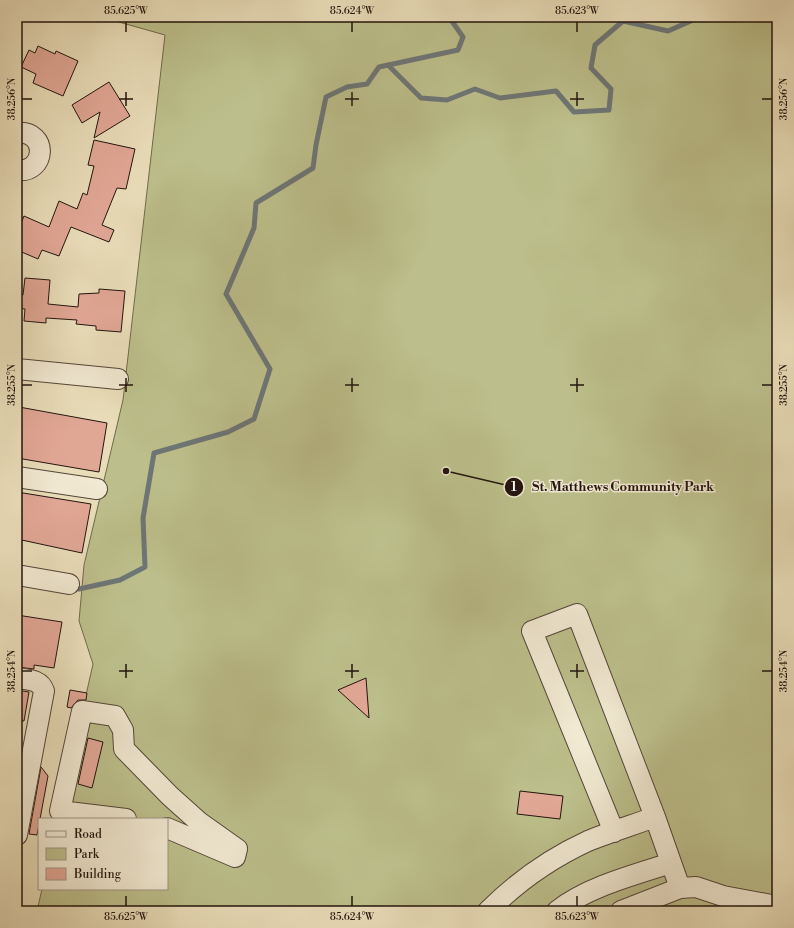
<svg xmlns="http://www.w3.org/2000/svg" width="794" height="928" font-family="'Libre Bodoni',serif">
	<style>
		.green { fill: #bcbf8b; stroke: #706a4c }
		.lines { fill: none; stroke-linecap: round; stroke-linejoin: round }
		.stream { stroke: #6d7676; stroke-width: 5 }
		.building { fill: #e1a795; stroke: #23140e }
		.minor-casing { stroke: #544639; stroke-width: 22 }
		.minor { stroke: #f1e9d2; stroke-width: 20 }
		.ticks { fill: none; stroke: #23140e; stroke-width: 1.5 }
		.leader { fill: none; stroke: #23140e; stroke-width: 1.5 }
		.callout-dot { fill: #23140e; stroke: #f1e9d2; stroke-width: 1.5 }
		.mark-label { font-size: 12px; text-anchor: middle; font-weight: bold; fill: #fff }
		.callout-label { font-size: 13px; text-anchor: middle; font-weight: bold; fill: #23140e; stroke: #f1e9d2; stroke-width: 3; stroke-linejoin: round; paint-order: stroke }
		.neatline { fill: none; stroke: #23140e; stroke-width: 1.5 }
		.ticks-label { font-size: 10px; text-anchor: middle; fill: #23140e }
	</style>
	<rect width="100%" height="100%" fill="#e9ddb9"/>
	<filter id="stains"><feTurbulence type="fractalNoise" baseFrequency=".005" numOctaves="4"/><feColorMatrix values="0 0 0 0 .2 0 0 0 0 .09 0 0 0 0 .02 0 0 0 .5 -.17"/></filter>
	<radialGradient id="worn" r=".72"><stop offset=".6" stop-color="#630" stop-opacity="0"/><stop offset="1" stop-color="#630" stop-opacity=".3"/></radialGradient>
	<path class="green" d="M 101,17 L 777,17 L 777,911 L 37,911 L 42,889 L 167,889 L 167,819 L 58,819 L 93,664 L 79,621 L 84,565 L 123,400 L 165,35 Z"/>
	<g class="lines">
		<path class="stream" d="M 388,65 L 421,98 L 447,100 L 475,89 L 500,98 L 556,91 L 574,112 L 609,110 L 611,89 L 591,68 L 595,45 L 623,21 L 668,31 L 700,17
			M 79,589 L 120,580 L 145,567 L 143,518 L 154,453 L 228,432 L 254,419 L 270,369 L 226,294 L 254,228 L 256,203 L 313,168 L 316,145 L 326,97 L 347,87 L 367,84 L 379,67 L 458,50 L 463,37 L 449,17"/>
	</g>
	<path class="building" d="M 38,46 L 55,54 L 56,51 L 78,61 L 63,96 L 33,83 L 36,74 L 21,67 L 29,50 L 35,53 Z
		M 109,82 L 130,116 L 94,138 L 100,112 L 82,123 L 72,105 Z
		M 94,140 L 135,149 L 126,189 L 117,188 L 102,225 L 114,230 L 109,242 L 71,227 L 59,256 L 42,250 L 38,259 L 17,250 L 17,233 L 24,216 L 49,227 L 59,201 L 77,209 L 83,193 L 87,195 L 94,166 L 88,165 Z
		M 25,278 L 50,280 L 48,304 L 78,307 L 79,294 L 99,293 L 99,289 L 125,291 L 121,332 L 96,330 L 96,326 L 76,324 L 77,320 L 46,318 L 46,323 L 24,321 L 25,309 L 17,308 L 17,295 L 23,295 Z
		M 19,407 L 107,423 L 99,472 L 17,458 L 17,420 Z
		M 17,492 L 91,504 L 82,553 L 17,539 Z
		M 17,615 L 62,622 L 54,668 L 34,665 L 34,669 L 17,667 Z
		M 366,678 L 369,718 L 338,690 Z
		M 17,690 L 29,692 L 24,721 L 17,720 Z
		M 70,690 L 87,693 L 86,700 L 78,700 L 71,708 L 67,707 Z
		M 88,738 L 103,742 L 92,788 L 78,784 Z
		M 41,767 L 48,776 L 37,835 L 29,834 Z
		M 520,791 L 563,796 L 560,819 L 517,814 Z"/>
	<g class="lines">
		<g class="minor-casing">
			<path id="minor" d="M 17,133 C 49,130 46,174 17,170
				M 17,369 L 118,379
				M 17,477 L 97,489
				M 17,575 L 69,584
				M 17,678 C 28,680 40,679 44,691 L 17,835
				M 126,819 L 60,811 L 82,711 L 115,716 L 123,730 L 124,749 L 170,796 L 199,822 L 237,849 L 235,857 L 167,828
				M 614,832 L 532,631 L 577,614 L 655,817
				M 680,888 L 696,887 L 723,896 L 777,906
				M 488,911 C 517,882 551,858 588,841 C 610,832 633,825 655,817 L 680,888 L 621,911
				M 557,911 C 587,887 634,875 671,863"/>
		</g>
		<use href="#minor" class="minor"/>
	</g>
	<path class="ticks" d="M 126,22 L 126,32M 352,22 L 352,32M 577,22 L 577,32M 126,92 L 126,106M 352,92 L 352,106M 577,92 L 577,106M 22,99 L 32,99M 119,99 L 133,99M 345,99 L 359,99M 570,99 L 584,99M 762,99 L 772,99M 126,378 L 126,392M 352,378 L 352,392M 577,378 L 577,392M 22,385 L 32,385M 119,385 L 133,385M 345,385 L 359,385M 570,385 L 584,385M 762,385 L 772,385M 126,664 L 126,678M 352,664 L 352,678M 577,664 L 577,678M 22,671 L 32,671M 119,671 L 133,671M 345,671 L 359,671M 570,671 L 584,671M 762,671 L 772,671M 126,896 L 126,906M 352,896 L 352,906M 577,896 L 577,906"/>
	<path class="leader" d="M446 471L514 487"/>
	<g class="callout-dot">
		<circle cx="446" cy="471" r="4"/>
		<circle cx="514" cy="487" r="10"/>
	</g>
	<g class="mark-label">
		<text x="514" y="491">1</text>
	</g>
	<g class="callout-label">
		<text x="623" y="491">St. Matthews Community Park</text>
	</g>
	<rect width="794" height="928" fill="none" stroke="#e9ddb9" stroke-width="44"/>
	<rect x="38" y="818" width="130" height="72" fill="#f1e9d2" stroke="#9f9484"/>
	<rect x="46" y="831" width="20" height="6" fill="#f1e9d2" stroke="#9f9484"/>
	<text x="74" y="838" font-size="12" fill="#23140e">Road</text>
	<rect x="46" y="848" width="20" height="12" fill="#bcbf8b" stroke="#9f9484"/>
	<text x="74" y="858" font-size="12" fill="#23140e">Park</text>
	<rect x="46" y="868" width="20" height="12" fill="#e1a795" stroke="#9f9484"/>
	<text x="74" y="878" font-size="12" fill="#23140e">Building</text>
	<rect x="22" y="22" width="750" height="884" class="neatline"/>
	<g class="ticks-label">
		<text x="126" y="14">85.625°W</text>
		<text x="352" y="14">85.624°W</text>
		<text x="577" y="14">85.623°W</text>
		<text transform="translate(11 99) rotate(-90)" y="4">38.256°N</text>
		<text transform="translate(783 99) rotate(-90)" y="4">38.256°N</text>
		<text transform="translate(11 385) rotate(-90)" y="4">38.255°N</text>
		<text transform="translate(783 385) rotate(-90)" y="4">38.255°N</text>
		<text transform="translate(11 671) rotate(-90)" y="4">38.254°N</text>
		<text transform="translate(783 671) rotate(-90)" y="4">38.254°N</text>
		<text x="126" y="920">85.625°W</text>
		<text x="352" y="920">85.624°W</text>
		<text x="577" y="920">85.623°W</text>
	</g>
	<rect width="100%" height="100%" filter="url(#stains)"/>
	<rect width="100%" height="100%" fill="url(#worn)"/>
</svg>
